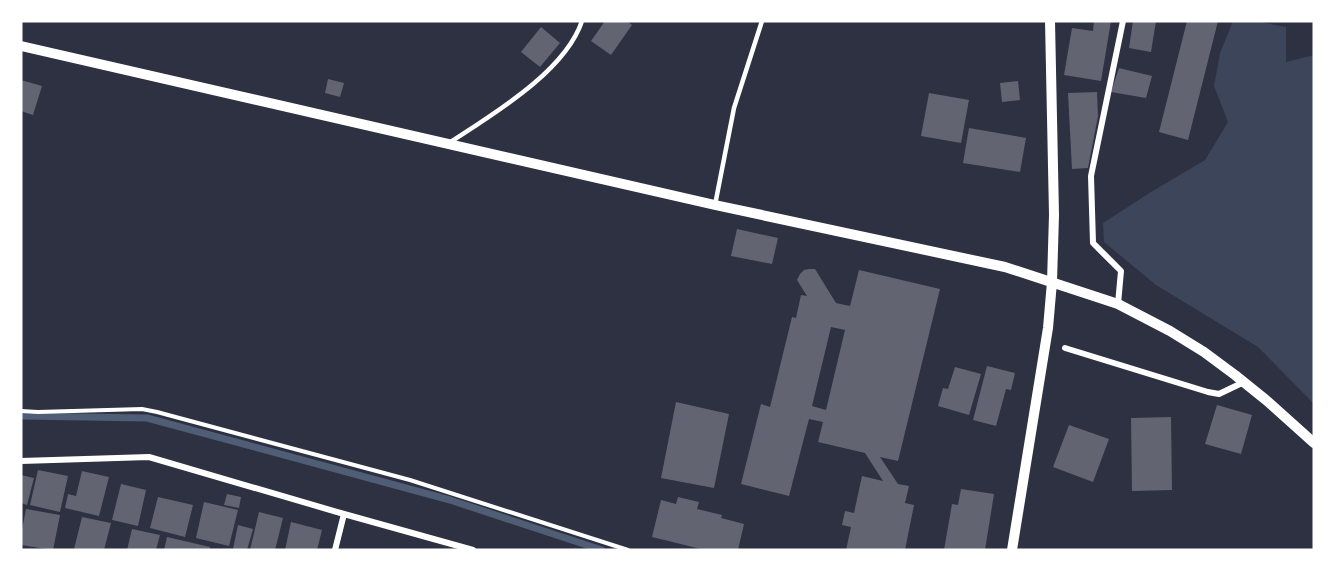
<svg xmlns="http://www.w3.org/2000/svg" width="1335" height="571" font-family="'Roboto Condensed',sans-serif">
	<style>
		.green { fill: #3c4559 }
		.lines { fill: none; stroke-linecap: round; stroke-linejoin: round }
		.stream { stroke: #4f5d75; stroke-width: 7 }
		.building { fill: #626471; fill-rule: evenodd }
		.path { stroke: #fff; stroke-width: 4 }
		.service { stroke: #fff; stroke-width: 4.5 }
		.minor { stroke: #fff; stroke-width: 6 }
		.tertiary { stroke: #fff; stroke-width: 10 }
	</style>
	<rect width="100%" height="100%" fill="#2d3142"/>
	<path class="green" d="M 1233,21 L 1255,21 L 1286,27 L 1286,62 L 1314,55 L 1314,404 L 1258,347 L 1156,285 L 1104,242 L 1103,223 L 1151,192 L 1205,160 L 1228,122 L 1214,86 L 1220,53 Z"/>
	<g class="lines">
		<path class="stream" d="M 21,416 L 147,418 L 450,500 L 602,550"/>
	</g>
	<path class="building" d="M 605,21 L 627,21 L 632,25 L 611,55 L 591,41 Z
		M 1094,21 L 1111,21 L 1101,81 L 1064,75 L 1072,28 L 1093,31 Z
		M 1133,21 L 1156,21 L 1151,52 L 1129,48 Z
		M 1187,21 L 1218,21 L 1188,140 L 1159,132 Z
		M 541,27 L 560,43 L 540,67 L 521,52 Z
		M 1119,68 L 1152,76 L 1146,98 L 1111,92 Z
		M 328,79 L 344,83 L 340,97 L 325,93 Z
		M 21,80 L 42,86 L 33,115 L 21,111 Z
		M 1018,81 L 1020,100 L 1002,102 L 1000,83 Z
		M 1097,92 L 1098,116 L 1088,168 L 1072,169 L 1068,93 Z
		M 929,93 L 969,100 L 961,143 L 921,136 Z
		M 969,128 L 1026,138 L 1020,172 L 963,163 Z
		M 737,229 L 778,238 L 772,264 L 731,256 Z
		M 809,269 L 815,269 L 836,303 L 850,306 L 859,270 L 940,289 L 898,461 L 880,457 L 898,484 L 909,486 L 905,503 L 914,505 L 905,550 L 846,550 L 851,527 L 842,525 L 845,511 L 854,513 L 862,476 L 883,481 L 865,453 L 818,442 L 823,422 L 809,419 L 789,496 L 741,484 L 761,404 L 770,407 L 792,317 L 796,318 L 801,295 L 807,296 L 797,280 L 800,274 L 804,270 ZM 831,327 L 845,330 L 826,410 L 812,406 Z
		M 987,366 L 1015,373 L 1011,390 L 1006,389 L 996,426 L 973,420 Z
		M 955,367 L 981,374 L 969,415 L 938,406 L 943,388 L 948,389 Z
		M 676,402 L 729,414 L 714,488 L 661,478 Z
		M 1217,405 L 1252,415 L 1241,454 L 1205,444 Z
		M 1171,417 L 1172,490 L 1132,491 L 1131,418 Z
		M 1069,425 L 1109,439 L 1093,482 L 1053,467 Z
		M 38,470 L 68,476 L 60,512 L 30,505 Z
		M 82,471 L 109,477 L 99,516 L 65,508 L 68,494 L 76,496 Z
		M 21,475 L 34,478 L 27,505 L 21,503 Z
		M 121,484 L 146,490 L 138,526 L 112,520 Z
		M 961,489 L 994,494 L 985,550 L 944,550 L 952,504 L 958,505 Z
		M 227,494 L 241,497 L 239,508 L 224,505 Z
		M 158,497 L 193,505 L 185,537 L 150,528 Z
		M 678,497 L 699,502 L 697,509 L 722,515 L 721,518 L 744,524 L 738,550 L 705,550 L 652,537 L 661,500 L 676,504 Z
		M 204,502 L 238,510 L 229,546 L 196,538 Z
		M 26,509 L 60,515 L 53,550 L 21,545 L 21,535 Z
		M 259,512 L 283,518 L 275,550 L 250,550 Z
		M 82,517 L 111,523 L 104,550 L 80,550 L 74,549 Z
		M 291,522 L 322,530 L 317,550 L 285,550 Z
		M 238,525 L 253,529 L 247,550 L 233,549 Z
		M 132,529 L 160,535 L 156,550 L 127,550 Z
		M 167,537 L 210,547 L 210,550 L 164,550 Z"/>
	<g class="lines">
		<path class="path" d="M 21,411 L 38,412 L 142,409 L 157,412 L 410,480 L 628,550"/>
		<path class="service" d="M 449,143 C 493,114 565,72 582,21
			M 715,205 L 734,108 L 762,21"/>
		<path class="minor" d="M 1118,304 L 1121,271 L 1093,243 L 1091,176 L 1123,21
			M 1065,348 L 1208,392 L 1219,394 L 1244,382
			M 21,461 L 149,457 L 344,514 L 473,550
			M 335,550 L 344,514"/>
		<path class="tertiary" d="M 21,46 L 715,205 L 1005,267 L 1118,304 L 1170,331 L 1204,352 L 1235,375 L 1266,400 L 1314,443
			M 1012,550 L 1048,328 L 1052,282 L 1054,215 L 1050,21"/>
	</g>
	<rect width="1335" height="571" fill="none" stroke="#ffffff" stroke-width="45"/>
</svg>
